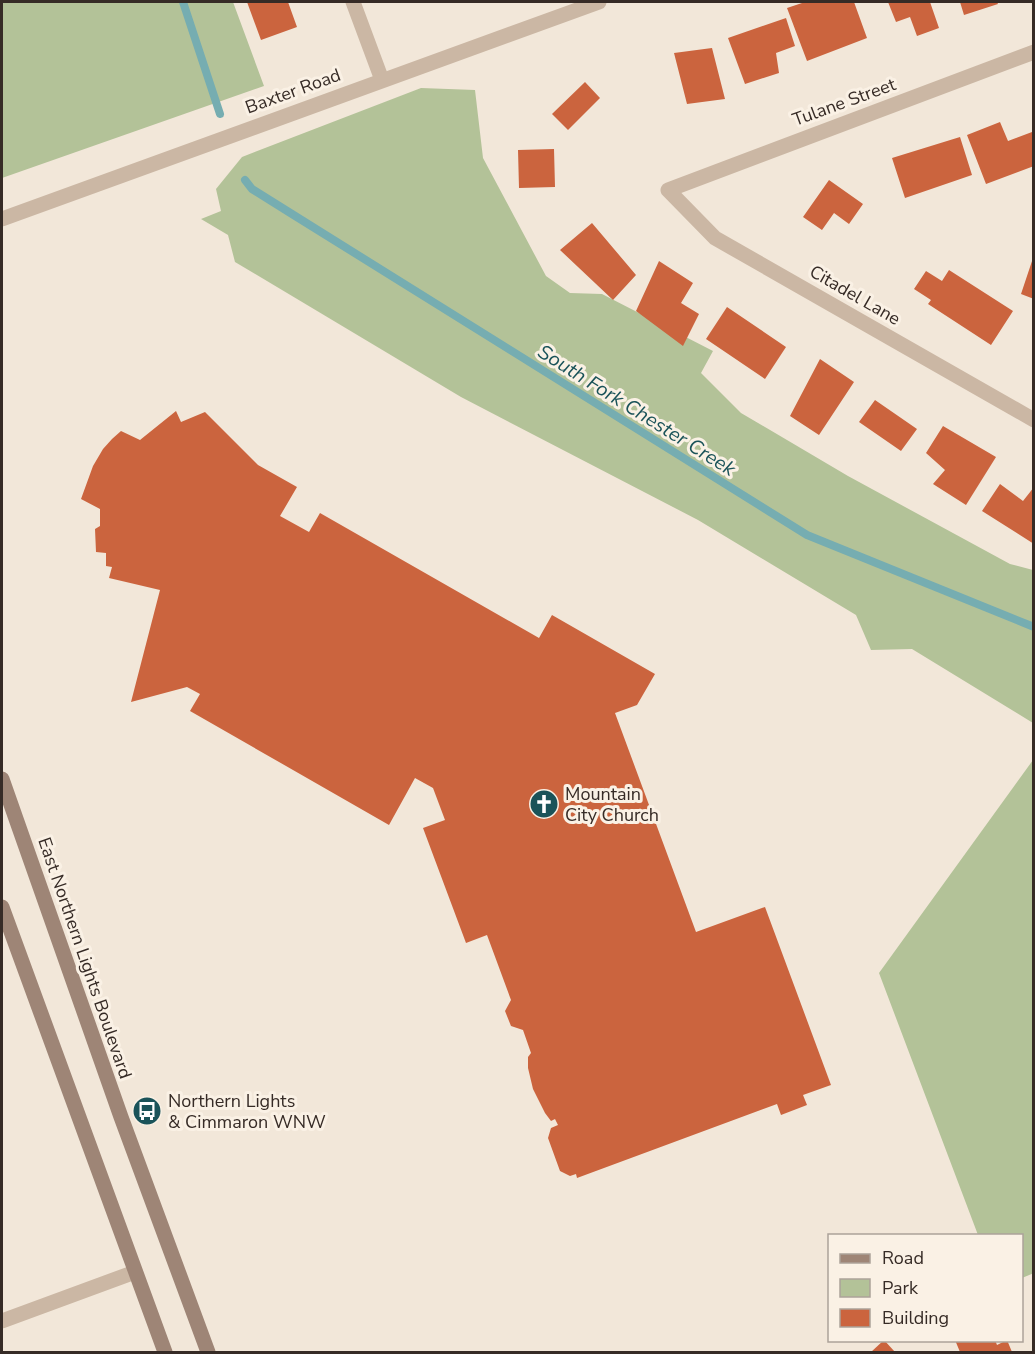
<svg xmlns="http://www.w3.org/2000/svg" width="1035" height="1354" font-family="'Nunito Sans',sans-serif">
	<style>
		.green { fill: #b3c298 }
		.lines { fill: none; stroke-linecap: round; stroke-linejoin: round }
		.stream { stroke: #76adb1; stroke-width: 8 }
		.building { fill: #cb643e }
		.minor { stroke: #cbb7a4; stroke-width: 15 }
		.tertiary { stroke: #cbb7a4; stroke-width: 15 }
		.secondary { stroke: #9e8576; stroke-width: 15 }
		.labels { text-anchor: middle; stroke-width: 6; stroke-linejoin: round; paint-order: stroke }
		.street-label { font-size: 18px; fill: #362b26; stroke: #faf1e5 }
		.poi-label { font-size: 18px; fill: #362b26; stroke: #faf1e5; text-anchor: start }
		.water-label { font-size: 20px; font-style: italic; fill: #1a5359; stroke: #faf1e5 }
	</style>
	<rect width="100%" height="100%" fill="#f2e7d9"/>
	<path class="green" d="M 2,2 L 233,2 L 264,86 L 2,178 Z
		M 421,88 L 475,90 L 483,158 L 546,276 L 570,293 L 602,294 L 713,351 L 701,373 L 741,413 L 848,476 L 1010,564 L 1033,570 L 1033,723 L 912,649 L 871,650 L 856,615 L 698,520 L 461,397 L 235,262 L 228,235 L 201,219 L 221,211 L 216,189 L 242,157 Z
		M 1033,760 L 1034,1273 L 1022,1278 L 1022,1236 L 978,1235 L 879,973 Z"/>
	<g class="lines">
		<path class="stream" d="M 183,2 L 220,114
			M 245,180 L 252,189 L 292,214 L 807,535 L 1034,627"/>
	</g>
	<path class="building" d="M 247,2 L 288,2 L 297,27 L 261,40 Z
		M 805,2 L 854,2 L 867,38 L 807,61 L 787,8 Z
		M 888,2 L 930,2 L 939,28 L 917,36 L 910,17 L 896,22 Z
		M 960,2 L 997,2 L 998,4 L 964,15 Z
		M 786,18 L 795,46 L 776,53 L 779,73 L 745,84 L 728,38 Z
		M 712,48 L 725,99 L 687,104 L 674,53 Z
		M 585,82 L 600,98 L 568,130 L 552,114 Z
		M 1000,122 L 1008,141 L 1032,132 L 1034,166 L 986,184 L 967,135 Z
		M 960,137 L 972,175 L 905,198 L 892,158 Z
		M 554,149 L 555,187 L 519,188 L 518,150 Z
		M 829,180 L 863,204 L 849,224 L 834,213 L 822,230 L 803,217 Z
		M 592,223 L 636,275 L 613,300 L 560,250 Z
		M 1033,258 L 1034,258 L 1034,299 L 1021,294 Z
		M 659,261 L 693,283 L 681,303 L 699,314 L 683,346 L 636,311 Z
		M 949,270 L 1013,311 L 991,345 L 928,304 L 931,300 L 914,289 L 926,271 L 942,281 Z
		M 727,307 L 786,347 L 765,379 L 706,339 Z
		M 820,359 L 854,382 L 819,435 L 790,416 Z
		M 875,400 L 917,429 L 901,451 L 859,422 Z
		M 176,411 L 181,422 L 205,412 L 258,465 L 297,487 L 280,516 L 309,532 L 320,513 L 539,638 L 552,615 L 655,674 L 637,705 L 615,713 L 696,932 L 765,907 L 831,1085 L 803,1095 L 807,1105 L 781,1115 L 777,1104 L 577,1178 L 576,1174 L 570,1176 L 560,1171 L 548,1138 L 551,1128 L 558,1125 L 555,1119 L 551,1121 L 545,1113 L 533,1089 L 528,1068 L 528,1057 L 531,1053 L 523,1030 L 511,1026 L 505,1011 L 511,1000 L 487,935 L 466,943 L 423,828 L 445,820 L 433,788 L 415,778 L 389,825 L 190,711 L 200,694 L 187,687 L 131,702 L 160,590 L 109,578 L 112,567 L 106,566 L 106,553 L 96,552 L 95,529 L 100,526 L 100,509 L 81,499 L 93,466 L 103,449 L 112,439 L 121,431 L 140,440 Z
		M 943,426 L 996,457 L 966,505 L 933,484 L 945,470 L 926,453 Z
		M 1000,484 L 1023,501 L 1034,487 L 1034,544 L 982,511 Z
		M 884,1340 L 895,1352 L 871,1352 Z
		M 955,1340 L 995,1340 L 997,1345 L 1007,1340 L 1012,1352 L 960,1352 Z"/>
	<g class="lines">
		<path class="minor" d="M 353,2 L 382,80
			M 1034,52 L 668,190 L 715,238 L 1034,420
			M 2,1321 L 135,1272"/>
		<path class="tertiary" d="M 2,219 L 599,2"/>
		<path class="secondary" d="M 2,779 L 121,1117 L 208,1352
			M 2,907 L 165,1352"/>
	</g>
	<defs>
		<g id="church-disc" transform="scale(1.5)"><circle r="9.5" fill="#1a5359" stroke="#faf1e5"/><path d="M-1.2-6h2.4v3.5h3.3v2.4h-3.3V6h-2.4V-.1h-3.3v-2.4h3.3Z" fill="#fff"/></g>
		<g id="bus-disc" transform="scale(1.5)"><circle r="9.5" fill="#1a5359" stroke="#faf1e5"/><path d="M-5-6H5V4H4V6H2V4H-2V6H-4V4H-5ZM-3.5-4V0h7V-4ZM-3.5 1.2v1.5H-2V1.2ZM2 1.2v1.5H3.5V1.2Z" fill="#fff"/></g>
	</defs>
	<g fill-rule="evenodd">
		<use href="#church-disc" x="544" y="804"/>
		<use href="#bus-disc" x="147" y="1111"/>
	</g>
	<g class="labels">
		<g class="street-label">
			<text transform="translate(293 91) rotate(-20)" y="6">Baxter Road</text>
			<text transform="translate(844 102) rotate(-20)" y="6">Tulane Street</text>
			<text transform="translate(855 295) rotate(30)" y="6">Citadel Lane</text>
			<text transform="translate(85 958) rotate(71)" y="6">East Northern Lights Boulevard</text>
		</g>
		<g class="poi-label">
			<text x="565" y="800">Mountain<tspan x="565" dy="21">City Church</tspan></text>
			<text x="168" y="1107">Northern Lights<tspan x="168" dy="21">&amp; Cimmaron WNW</tspan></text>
		</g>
		<g class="water-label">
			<text transform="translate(637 410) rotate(32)" y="7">South Fork Chester Creek</text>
		</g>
	</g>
	<rect width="1035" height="1354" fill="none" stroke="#362b26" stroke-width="6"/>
	<rect x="828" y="1234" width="195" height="108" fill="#faf1e5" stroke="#aca299" stroke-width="1.5"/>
	<rect x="840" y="1254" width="30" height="9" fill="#9e8576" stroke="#aca299" stroke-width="1.5"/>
	<text x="882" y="1264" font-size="18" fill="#362b26">Road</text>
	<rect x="840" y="1279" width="30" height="18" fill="#b3c298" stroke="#aca299" stroke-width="1.5"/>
	<text x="882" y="1294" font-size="18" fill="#362b26">Park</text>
	<rect x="840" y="1309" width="30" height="18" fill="#cb643e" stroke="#aca299" stroke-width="1.5"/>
	<text x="882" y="1324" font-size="18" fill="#362b26">Building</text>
</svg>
